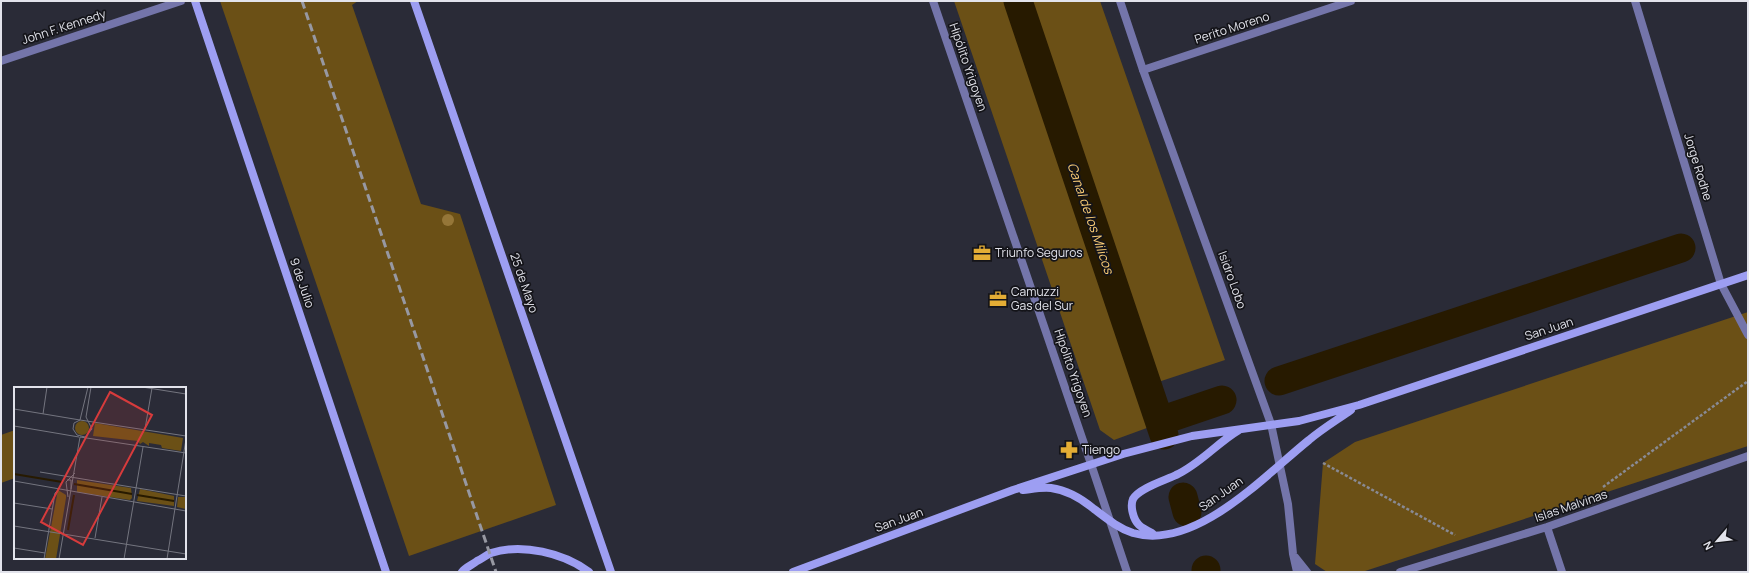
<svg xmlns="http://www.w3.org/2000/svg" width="1749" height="573" font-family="Manrope,sans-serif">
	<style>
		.green { fill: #6b5016 }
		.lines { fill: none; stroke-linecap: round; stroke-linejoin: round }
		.canal { stroke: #271a00; stroke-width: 29 }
		.path { stroke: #898a94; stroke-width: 2.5; stroke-dasharray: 3 2; stroke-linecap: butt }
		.minor { stroke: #7475aa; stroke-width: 8 }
		.tertiary { stroke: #7475aa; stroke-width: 8 }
		.secondary { stroke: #9d9ef2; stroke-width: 8 }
		.rail { stroke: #9798a2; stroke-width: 3; stroke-dasharray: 8 4; stroke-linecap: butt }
		.tree { fill: #957638 }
		.labels { text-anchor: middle; stroke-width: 3.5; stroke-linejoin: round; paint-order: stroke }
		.street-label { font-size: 12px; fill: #e2e3eb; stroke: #141419 }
		.poi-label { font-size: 12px; fill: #e2e3eb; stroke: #141419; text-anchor: start }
		.water-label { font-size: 13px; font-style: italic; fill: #facc75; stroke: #141419 }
		.inset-river { fill: none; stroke: #271a00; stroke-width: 2 }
		.inset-road { fill: none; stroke: #74757f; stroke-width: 1 }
		.view { fill: #d73b3c; fill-opacity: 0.15; stroke: #d73b3c; stroke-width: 2 }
		.inset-edge { fill: none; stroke: #e2e3eb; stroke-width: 2 }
	</style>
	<rect width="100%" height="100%" fill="#2a2b37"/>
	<path class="green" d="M 220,1 L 358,1 L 352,5 L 421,204 L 460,214 L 556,505 L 409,556 Z
		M 954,1 L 1100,1 L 1225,360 L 1143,387 L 1155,425 L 1114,440 L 1100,430 Z
		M 1748,312 L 1748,446 L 1362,572 L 1327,572 L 1315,564 L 1323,463 L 1355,442 Z
		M 15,430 L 15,478 L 1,483 L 1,435 Z"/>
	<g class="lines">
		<path class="canal" d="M 1018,1 L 1164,435
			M 1279,381 L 1681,248
			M 1160,421 L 1222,400
			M 1183,497 L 1187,512
			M 1206,570 L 1206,572"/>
		<path class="path" d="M 1323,463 L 1455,535
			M 1603,487 L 1748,381"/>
		<path class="minor" d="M 1635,1 L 1721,284 L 1748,335
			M 1,61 L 181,1
			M 1143,70 L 1351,1
			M 1271,424 L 1288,504 L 1293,554 L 1297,572
			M 1091,464 L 1127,572
			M 1547,527 L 1562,572
			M 1295,557 L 1307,572
			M 1400,572 L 1547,527 L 1748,456"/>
		<path class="tertiary" d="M 933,1 L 1091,464
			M 1120,1 L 1143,70 L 1271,424"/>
		<path class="secondary" d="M 195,1 L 386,572
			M 414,1 L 611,572
			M 1023,490 C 1032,489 1042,487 1051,488 C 1066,490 1082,499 1094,509 C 1106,518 1118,528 1133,533 C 1196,551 1265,475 1309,440 C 1322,429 1337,420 1351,410
			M 1152,533 C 1148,531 1142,528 1139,525 C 1133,519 1130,506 1133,499 C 1139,488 1166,480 1176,475 C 1200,464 1217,443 1239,430
			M 462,572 C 466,567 472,565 477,561 C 482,559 486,555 491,553 C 522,543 564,553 589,572
			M 793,572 L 1013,490 L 1123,454 L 1192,436 L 1299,421 L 1359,405 L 1748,275"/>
		<path class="rail" d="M 302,1 L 496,572"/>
	</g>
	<circle class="tree" cx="448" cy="220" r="6"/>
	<defs>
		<g id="office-bare" transform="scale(1.38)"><path d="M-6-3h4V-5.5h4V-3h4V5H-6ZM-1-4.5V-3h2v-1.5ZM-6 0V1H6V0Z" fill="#e4ad35" stroke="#141419" stroke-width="2.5" paint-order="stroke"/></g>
		<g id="pharmacy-bare" transform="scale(1.38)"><path d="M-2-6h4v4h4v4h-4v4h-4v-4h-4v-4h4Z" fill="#e4ad35" stroke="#141419" stroke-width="2.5" paint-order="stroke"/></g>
	</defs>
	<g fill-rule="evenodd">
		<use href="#office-bare" x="982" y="253"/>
		<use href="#office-bare" x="998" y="299"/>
		<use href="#pharmacy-bare" x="1069" y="450"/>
	</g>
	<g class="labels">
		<g class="street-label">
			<text transform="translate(64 27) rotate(-18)" y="4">John F. Kennedy</text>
			<text transform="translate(1232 28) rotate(-18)" y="4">Perito Moreno</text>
			<text transform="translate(968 67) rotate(71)" y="4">Hipólito Yrigoyen</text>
			<text transform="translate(1698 167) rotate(73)" y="4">Jorge Rodhe</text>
			<text transform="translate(1232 280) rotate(70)" y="4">Isidro Lobo</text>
			<text transform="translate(302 283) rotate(71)" y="4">9 de Julio</text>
			<text transform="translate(524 283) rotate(71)" y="4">25 de Mayo</text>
			<text transform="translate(1549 329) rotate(-18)" y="4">San Juan</text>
			<text transform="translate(1073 373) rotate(71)" y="4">Hipólito Yrigoyen</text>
			<text transform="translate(1221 494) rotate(-35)" y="4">San Juan</text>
			<text transform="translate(1571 506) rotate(-19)" y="4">Islas Malvinas</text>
			<text transform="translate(899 520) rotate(-20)" y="4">San Juan</text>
		</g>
		<g class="poi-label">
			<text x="995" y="257">Triunfo Seguros</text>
			<text x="1011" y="296">Camuzzi<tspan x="1011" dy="14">Gas del Sur</tspan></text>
			<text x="1082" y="454">Tiengo</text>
		</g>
		<g class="water-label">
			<text transform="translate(1091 218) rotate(71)" y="5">Canal de los Milicos</text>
		</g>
	</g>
	<g transform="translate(14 387)">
		<rect width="172" height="172" fill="#2a2b37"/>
		<path d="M61 41a7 7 0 1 1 14 0a7 7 0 1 1-14 0ZM 81,36 L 169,51 L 167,64 L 148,61 L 147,58 L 135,56 L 135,59 L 129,55 L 126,57 L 124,54 L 79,49 ZM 63,93 L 117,101 L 118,111 L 116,113 L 63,105 ZM 126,102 L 160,109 L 160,119 L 123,114 ZM 44,103 L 52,108 L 52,111 L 42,172 L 31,172 ZM 164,110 L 172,110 L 172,122 L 163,120 Z" fill="#6b5016"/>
		<path class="inset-river" d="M 0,87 L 48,95M 60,97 L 118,107M 123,108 L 160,114M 54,143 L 60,108"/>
		<path class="inset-road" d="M 128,0 L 172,7M 0,22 L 66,33M 29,27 L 33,0M 66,33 L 172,49M 66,33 L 60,36 L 59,42 L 63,48 L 71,50 L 78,42 L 72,30 L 77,0M 66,33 L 74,0M 0,39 L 65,50M 131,42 L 138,1M 66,50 L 172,66M 26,85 L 172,109M 53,93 L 57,93 L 57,102M 0,94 L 172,124M 54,110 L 52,95 L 61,86M 0,116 L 38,122M 0,139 L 172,167M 81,151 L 88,110M 0,161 L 31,166M 30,172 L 41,106 L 45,102M 45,172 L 66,50M 110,172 L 129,60M 153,172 L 172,52"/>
		<path class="view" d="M 96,5 L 138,28 L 69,158 L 27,135 Z"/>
		<rect width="172" height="172" class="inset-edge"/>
	</g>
	<rect width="1749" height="573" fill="none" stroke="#e2e3eb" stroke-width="4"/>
	<g transform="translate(1717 541) rotate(242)" stroke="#141419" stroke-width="3" paint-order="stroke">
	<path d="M0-3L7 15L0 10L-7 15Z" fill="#e2e3eb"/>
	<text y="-6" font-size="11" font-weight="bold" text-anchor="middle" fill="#e2e3eb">N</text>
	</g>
</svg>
